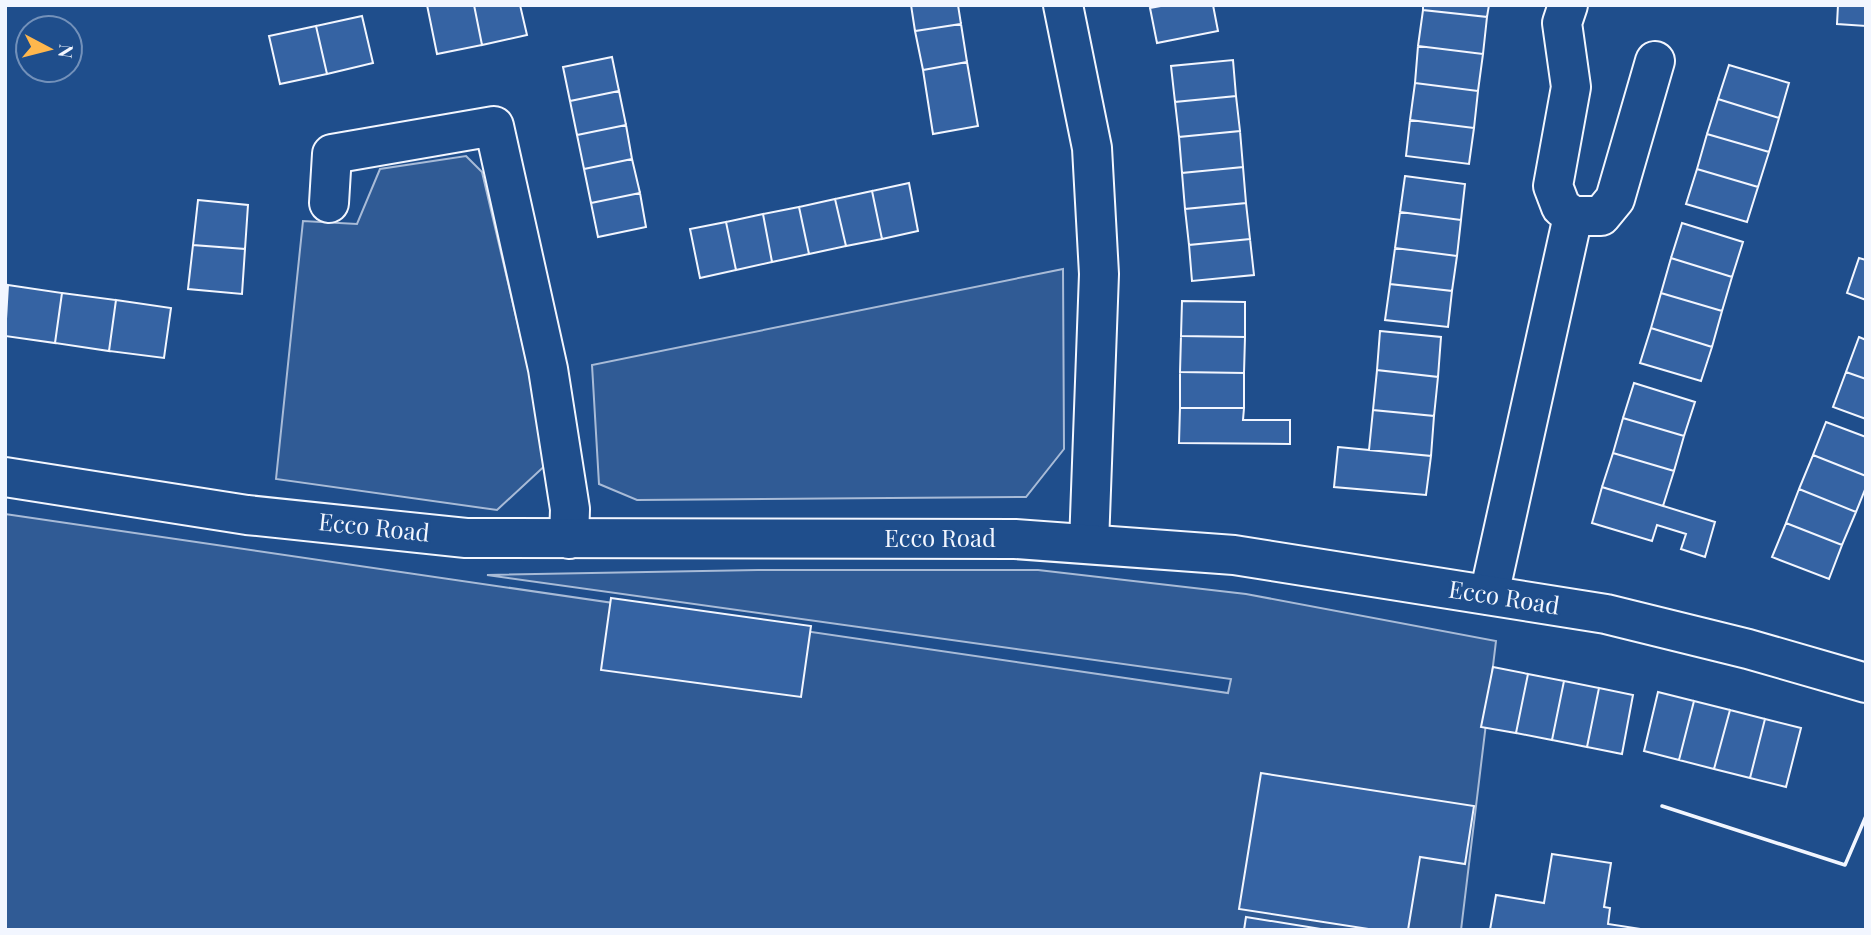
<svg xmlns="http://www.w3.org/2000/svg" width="1871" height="935" font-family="'Playfair Display',serif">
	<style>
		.green { fill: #305b95; stroke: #a8bbd7; stroke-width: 2 }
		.building { fill: #3563a3; stroke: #f2f6ff; stroke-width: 2 }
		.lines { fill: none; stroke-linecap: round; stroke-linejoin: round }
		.street-casing { stroke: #f2f6ff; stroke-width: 42 }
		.secondary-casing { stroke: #f2f6ff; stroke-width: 42 }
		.street { stroke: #1f4e8c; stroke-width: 38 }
		.secondary { stroke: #1f4e8c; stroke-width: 38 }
		.wall { stroke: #f2f6ff; stroke-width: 3.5 }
		.labels { text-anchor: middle; stroke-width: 5; stroke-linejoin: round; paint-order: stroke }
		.street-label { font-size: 24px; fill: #f2f6ff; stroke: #1f4e8c }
	</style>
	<rect width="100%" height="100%" fill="#1f4e8c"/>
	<path class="green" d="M 466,156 L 482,172 L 550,461 L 497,510 L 276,479 L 303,221 L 357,224 L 380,169 Z
		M 1063,269 L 1064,449 L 1026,497 L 637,500 L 599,484 L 592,365 Z
		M 5,514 L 1228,693 L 1231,679 L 487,575 L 758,570 L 1038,570 L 1246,594 L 1496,641 L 1461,930 L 5,930 Z"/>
	<path class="building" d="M 427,5 L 474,5 L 482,45 L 437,54 Z
		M 474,5 L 520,5 L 527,35 L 482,45 Z
		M 911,5 L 958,5 L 961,24 L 915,31 Z
		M 1166,5 L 1213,5 L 1218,31 L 1157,43 L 1150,8 Z
		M 1423,5 L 1489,5 L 1487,17 L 1423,10 Z
		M 1838,5 L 1866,5 L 1866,26 L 1837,24 Z
		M 1423,10 L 1487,17 L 1483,54 L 1418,46 Z
		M 362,16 L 373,63 L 327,74 L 316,26 Z
		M 961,24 L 967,62 L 923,70 L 915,31 Z
		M 316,26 L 327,74 L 280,84 L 269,36 Z
		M 1418,46 L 1483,54 L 1478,91 L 1415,83 Z
		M 612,57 L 619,91 L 570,101 L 563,67 Z
		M 1233,60 L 1236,96 L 1175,102 L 1171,66 Z
		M 967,62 L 978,126 L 933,134 L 923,70 Z
		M 1729,65 L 1789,83 L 1779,118 L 1718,99 Z
		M 1415,83 L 1478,91 L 1474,128 L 1410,120 Z
		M 619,91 L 626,125 L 577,135 L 570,101 Z
		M 1236,96 L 1240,131 L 1179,137 L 1175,102 Z
		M 1718,99 L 1779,118 L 1769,152 L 1707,134 Z
		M 1410,120 L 1474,128 L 1469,164 L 1406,156 Z
		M 626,125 L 632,159 L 584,169 L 577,135 Z
		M 1240,131 L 1243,167 L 1182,173 L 1179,137 Z
		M 1707,134 L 1769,152 L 1758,187 L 1697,169 Z
		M 632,159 L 640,193 L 591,203 L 584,169 Z
		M 1243,167 L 1246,203 L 1185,209 L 1182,173 Z
		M 1697,169 L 1758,187 L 1747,222 L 1686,204 Z
		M 1405,176 L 1465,184 L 1461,220 L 1400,212 Z
		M 909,183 L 918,231 L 882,239 L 872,191 Z
		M 872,191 L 882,239 L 846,246 L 835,199 Z
		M 640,193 L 646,227 L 598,237 L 591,203 Z
		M 835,199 L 846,246 L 809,254 L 799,207 Z
		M 198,200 L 248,205 L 245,249 L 193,245 Z
		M 1246,203 L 1250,239 L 1189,245 L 1185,209 Z
		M 799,207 L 809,254 L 772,262 L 763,214 Z
		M 1400,212 L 1461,220 L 1457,256 L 1395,248 Z
		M 763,214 L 772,262 L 736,270 L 726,222 Z
		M 726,222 L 736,270 L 700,278 L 690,229 Z
		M 1682,223 L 1743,242 L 1732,277 L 1671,258 Z
		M 1250,239 L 1254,275 L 1192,281 L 1189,245 Z
		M 193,245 L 245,249 L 242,294 L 188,289 Z
		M 1395,248 L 1457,256 L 1452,291 L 1390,284 Z
		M 1671,258 L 1732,277 L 1722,311 L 1661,293 Z
		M 1859,258 L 1866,260 L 1866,300 L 1847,293 Z
		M 1390,284 L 1452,291 L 1448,327 L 1385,320 Z
		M 8,285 L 62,293 L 55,343 L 5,336 Z
		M 62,293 L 116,300 L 109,351 L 55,343 Z
		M 1661,293 L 1722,311 L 1712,347 L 1651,328 Z
		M 116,300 L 171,308 L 164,358 L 109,351 Z
		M 1182,301 L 1245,302 L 1245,337 L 1181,336 Z
		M 1651,328 L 1712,347 L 1701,381 L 1640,363 Z
		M 1380,331 L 1441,337 L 1438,377 L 1377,370 Z
		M 1181,336 L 1245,337 L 1244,373 L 1180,372 Z
		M 1859,337 L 1866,340 L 1866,379 L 1846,372 Z
		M 1377,370 L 1438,377 L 1434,416 L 1373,410 Z
		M 1180,372 L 1244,373 L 1244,408 L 1180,408 Z
		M 1846,372 L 1866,379 L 1866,419 L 1833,407 Z
		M 1634,383 L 1695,402 L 1684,436 L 1623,418 Z
		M 1180,408 L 1244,408 L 1243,420 L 1290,420 L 1290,444 L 1179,443 Z
		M 1373,410 L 1434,416 L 1431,456 L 1369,450 Z
		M 1623,418 L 1684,436 L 1674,471 L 1613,453 Z
		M 1826,422 L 1866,437 L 1866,476 L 1813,455 Z
		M 1338,447 L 1431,456 L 1426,495 L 1334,487 Z
		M 1613,453 L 1674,471 L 1663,506 L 1602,487 Z
		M 1813,455 L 1866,476 L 1866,487 L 1856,512 L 1799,489 Z
		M 1602,487 L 1715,522 L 1705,557 L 1681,549 L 1686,534 L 1657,525 L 1652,541 L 1592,523 Z
		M 1799,489 L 1856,512 L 1842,545 L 1786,523 Z
		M 1786,523 L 1842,545 L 1829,579 L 1772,557 Z
		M 611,598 L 811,626 L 801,697 L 601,670 Z
		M 1493,667 L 1528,674 L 1516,733 L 1481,727 Z
		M 1528,674 L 1564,681 L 1552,740 L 1516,733 Z
		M 1564,681 L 1599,688 L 1587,747 L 1552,740 Z
		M 1599,688 L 1633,695 L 1622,754 L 1587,747 Z
		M 1658,692 L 1694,701 L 1679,760 L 1644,751 Z
		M 1694,701 L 1730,710 L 1714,769 L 1679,760 Z
		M 1730,710 L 1765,719 L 1750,778 L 1714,769 Z
		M 1765,719 L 1801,728 L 1786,787 L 1750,778 Z
		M 1261,773 L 1474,806 L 1465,864 L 1420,857 L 1408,930 L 1375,930 L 1239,909 Z
		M 1552,854 L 1611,863 L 1604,907 L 1610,908 L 1608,924 L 1647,930 L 1490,930 L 1496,895 L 1544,903 Z
		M 1246,917 L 1327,930 L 1244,930 Z"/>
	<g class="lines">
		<g class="street-casing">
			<path id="street" d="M 1063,5 L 1092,148 L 1099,274 L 1089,544
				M 1568,5 L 1562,23 L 1571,87 L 1553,186 L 1561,207 L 1573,216 L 1601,216 L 1615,199 L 1655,61
				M 329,203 L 332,154 L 494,126 L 548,369 L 570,509 L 569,539
				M 1489,595 L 1573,216"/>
		</g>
		<g class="secondary-casing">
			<path id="secondary" d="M 5,477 L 247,515 L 466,538 L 1015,539 L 1234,555 L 1606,614 L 1748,649 L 1866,683"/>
		</g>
		<use href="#street" class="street"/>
		<use href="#secondary" class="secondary"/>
		<path class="wall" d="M 1662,806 L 1845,865 L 1866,816"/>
	</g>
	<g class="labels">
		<g class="street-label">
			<text transform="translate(374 528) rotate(6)" y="8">Ecco Road</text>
			<text x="940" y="547">Ecco Road</text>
			<text transform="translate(1504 598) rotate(9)" y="8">Ecco Road</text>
		</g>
	</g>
	<rect width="1871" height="935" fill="none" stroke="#f2f6ff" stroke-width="14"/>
	<g transform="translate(49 49) rotate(97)"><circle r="33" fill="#1f4e8c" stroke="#7391ba" stroke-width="2"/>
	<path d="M0-5L12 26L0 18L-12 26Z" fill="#ffb74d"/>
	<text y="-10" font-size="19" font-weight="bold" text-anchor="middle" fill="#f2f6ff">N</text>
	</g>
</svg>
